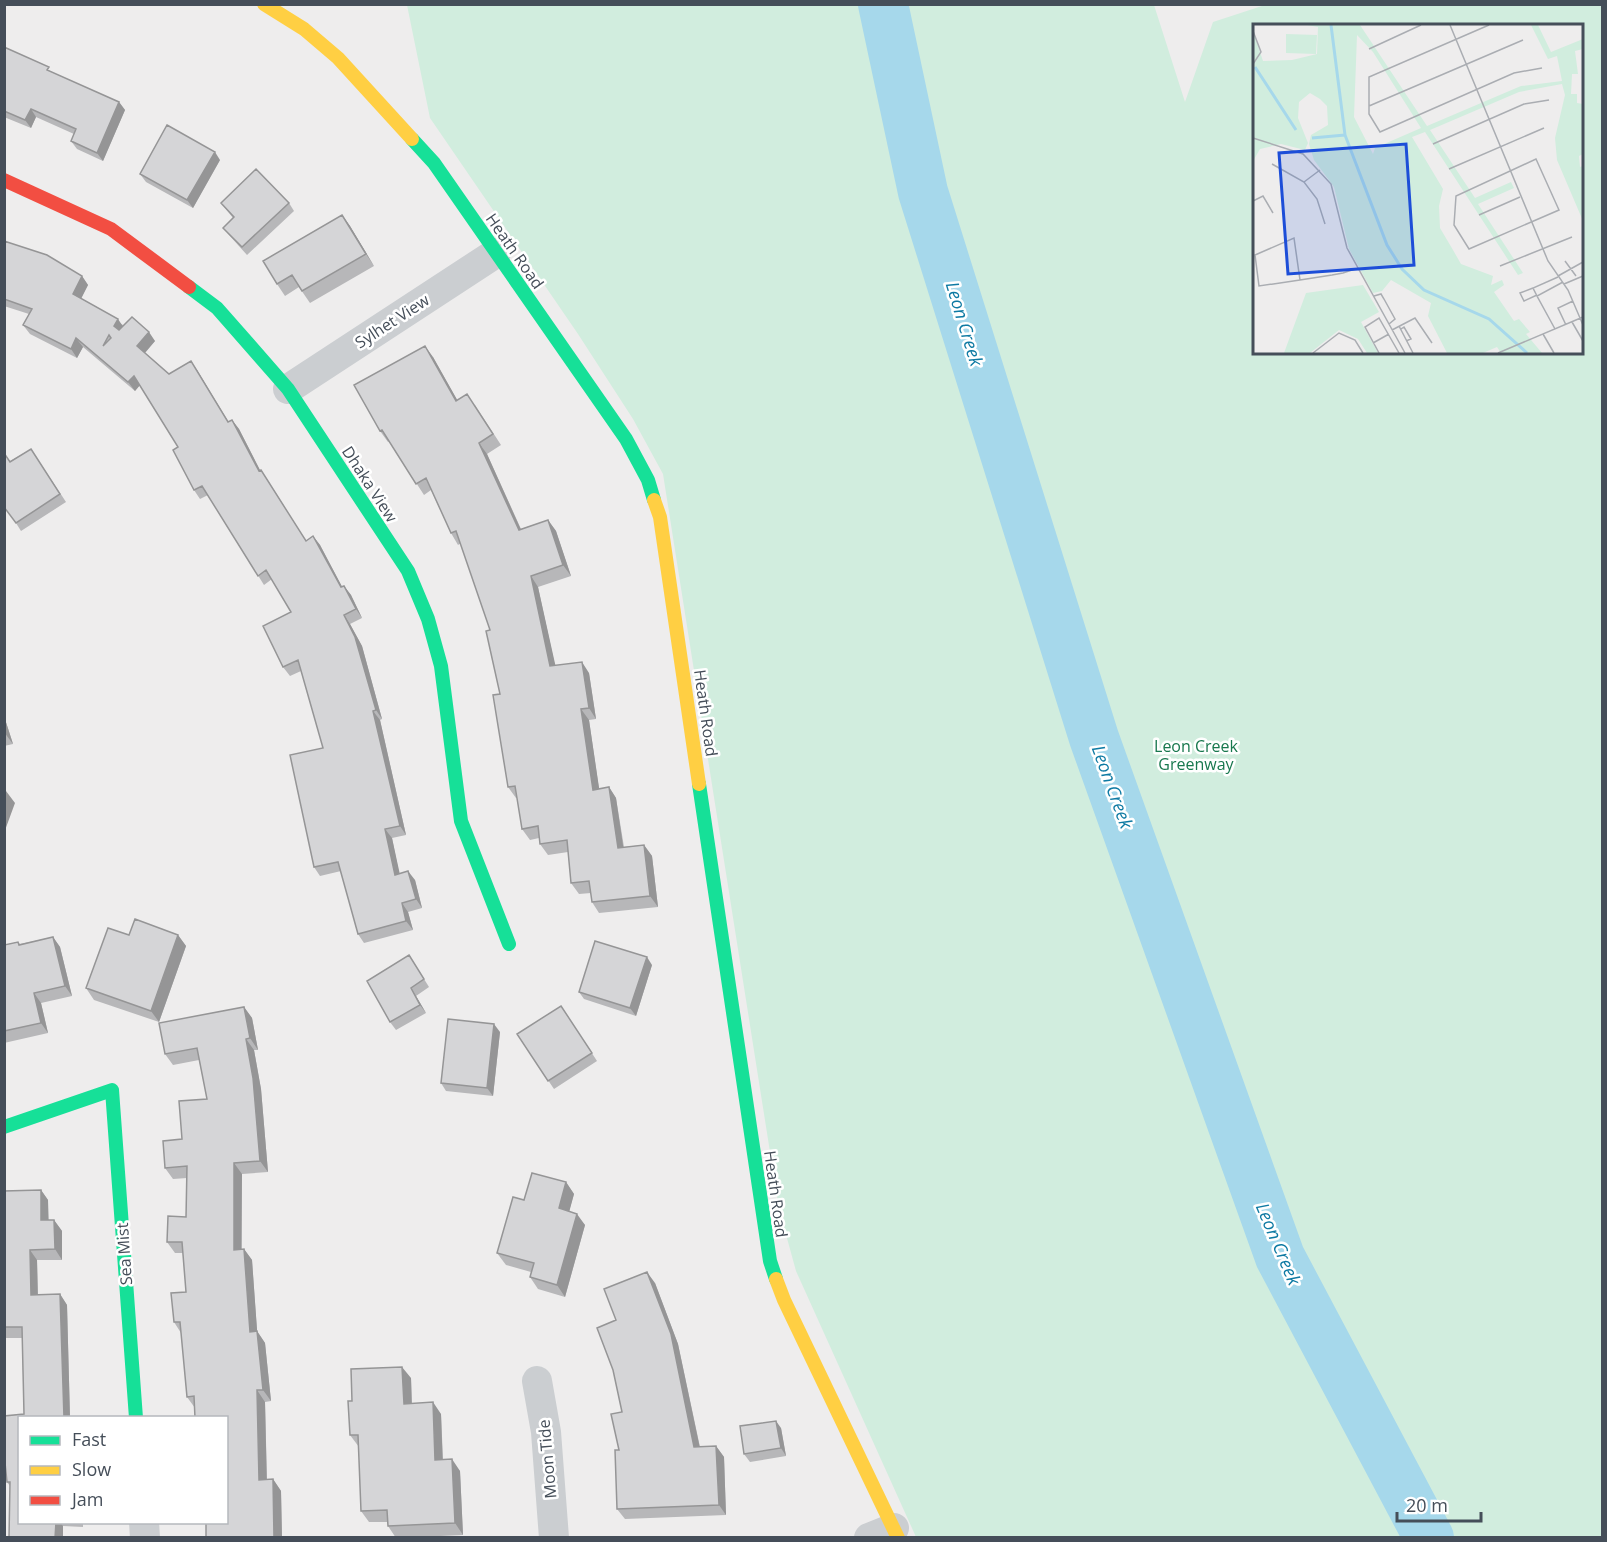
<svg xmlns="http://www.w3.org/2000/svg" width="1607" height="1542" font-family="'Open Sans',sans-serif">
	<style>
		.green { fill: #d1edde; fill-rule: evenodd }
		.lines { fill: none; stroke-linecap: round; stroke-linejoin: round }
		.river { stroke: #a6d8eb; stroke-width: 50 }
		.street { stroke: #cbced1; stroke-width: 30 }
		.fast { stroke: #16e098; stroke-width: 14 }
		.slow { stroke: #ffcf43; stroke-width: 14 }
		.jam { stroke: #f24e42; stroke-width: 14 }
		.wall { fill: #b7b7b9 }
		.shaded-wall { fill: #959596 }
		.building { fill: #d5d5d7; stroke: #959596; stroke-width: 1.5; fill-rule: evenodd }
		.labels { text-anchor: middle; stroke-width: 5; stroke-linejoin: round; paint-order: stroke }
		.street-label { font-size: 16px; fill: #454e59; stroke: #fff }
		.park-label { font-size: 16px; fill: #18784e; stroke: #fff }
		.water-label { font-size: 18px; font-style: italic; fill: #0e7aa3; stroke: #fff }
		.inset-river { fill: none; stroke: #a6d8eb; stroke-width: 3 }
		.inset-road { fill: none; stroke: #aaadb2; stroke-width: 1.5 }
		.view { fill: #1d4ed8; fill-opacity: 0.15; stroke: #1d4ed8; stroke-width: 3 }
		.inset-edge { fill: none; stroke: #454e59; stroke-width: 3 }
	</style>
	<rect width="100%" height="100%" fill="#eeeded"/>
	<path class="green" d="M 407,5 L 1154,5 L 1185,102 L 1213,22 L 1265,5 L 1602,5 L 1602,1537 L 916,1537 L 796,1271 L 779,1209 L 663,474 L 633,419 L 578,334 L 430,118 ZM 1254,26 L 1582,26 L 1582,352 L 1254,352 Z"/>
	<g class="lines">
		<path class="river" d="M 883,4 L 923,192 L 1094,738 L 1280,1257 L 1429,1538"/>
		<path class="street" d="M 288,389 L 496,253
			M 537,1381 L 546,1432 L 554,1538
			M 144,1522 L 145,1538
			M 869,1538 L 894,1528"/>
		<path class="fast" d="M 412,139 L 434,163 L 626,439 L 648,480 L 654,500
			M 189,287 L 217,308 L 288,389 L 408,571 L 428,619 L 441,666 L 461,821 L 509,944
			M 699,784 L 770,1261 L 776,1279
			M 4,1127 L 112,1090 L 136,1418"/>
		<path class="slow" d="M 264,4 L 304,29 L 338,58 L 412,139
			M 654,500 L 660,517 L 699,784
			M 776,1279 L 784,1300 L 898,1538"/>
		<path class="jam" d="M 4,180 L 111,229 L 189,287"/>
	</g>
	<path class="wall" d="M 4,47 L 54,73 L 119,102 L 125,110 L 103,161 L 77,149 L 71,141 L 74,134 L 36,117 L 31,128 L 4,117 Z
		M 220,160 L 193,208 L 146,182 L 140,174 Z
		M 221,203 L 289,203 L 294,211 L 247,255 L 229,235 L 223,228 L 233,218 Z
		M 342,215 L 350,226 L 374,266 L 310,303 L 299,287 L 285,296 L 277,284 Z
		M 4,241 L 82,276 L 88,285 L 81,298 L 123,325 L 155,341 L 145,353 L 169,374 L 197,370 L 228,422 L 232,420 L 239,429 L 260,470 L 267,479 L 306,541 L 313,536 L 320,545 L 342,587 L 344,586 L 351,595 L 362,618 L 350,624 L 362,646 L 382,719 L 380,720 L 406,835 L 392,838 L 399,873 L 415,880 L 422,908 L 408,912 L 413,930 L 364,943 L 358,934 L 341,871 L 320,876 L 314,867 L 323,748 L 301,671 L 290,676 L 283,667 L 291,612 L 272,579 L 264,585 L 208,495 L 200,499 L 194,490 L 178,447 L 140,385 L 135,391 L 83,347 L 77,358 L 30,334 L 23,325 L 29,314 L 4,306 Z
		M 433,357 L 457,400 L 475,405 L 501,445 L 487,454 L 521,529 L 548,520 L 556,531 L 571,576 L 538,587 L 555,666 L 589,673 L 596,719 L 589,720 L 599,789 L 609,787 L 616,798 L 624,847 L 644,845 L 652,856 L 658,907 L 599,913 L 592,902 L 591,893 L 579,894 L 571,883 L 568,852 L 548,855 L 540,844 L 539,838 L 530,840 L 522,829 L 517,798 L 516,798 L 508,787 L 500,694 L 490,630 L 461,543 L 458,545 L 451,533 L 431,490 L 424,495 L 389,441 L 388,442 L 380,431 Z
		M 31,449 L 66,502 L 21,531 L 16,523 L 10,461 Z
		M 4,716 L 13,744 L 4,746 Z
		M 129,935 L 178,935 L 186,946 L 159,1022 L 94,1000 L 86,988 Z
		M 53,937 L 60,947 L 72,996 L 41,1003 L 48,1033 L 4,1043 L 4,945 L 18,942 L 20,944 Z
		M 409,955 L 429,987 L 416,996 L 426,1013 L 396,1030 L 390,1022 Z
		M 652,965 L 636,1016 L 584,999 L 579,992 Z
		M 561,1006 L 597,1061 L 554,1089 L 517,1034 Z
		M 244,1007 L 252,1018 L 258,1050 L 254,1050 L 261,1089 L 268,1172 L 242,1174 L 242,1249 L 244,1249 L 252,1260 L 257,1331 L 265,1343 L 271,1401 L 265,1402 L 267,1480 L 273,1479 L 281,1491 L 282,1538 L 206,1538 L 206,1523 L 195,1524 L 194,1522 L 226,1522 L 195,1408 L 187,1397 L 181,1333 L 174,1322 L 186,1292 L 183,1253 L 175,1253 L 167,1242 L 186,1217 L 187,1178 L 173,1179 L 165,1168 L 207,1099 L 199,1060 L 173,1065 L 165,1054 Z
		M 500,1032 L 493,1096 L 446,1091 L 441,1083 Z
		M 566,1182 L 574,1194 L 569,1211 L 585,1225 L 565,1297 L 538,1289 L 530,1277 L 531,1272 L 506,1265 L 497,1253 L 524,1200 Z
		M 41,1190 L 48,1200 L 48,1220 L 54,1220 L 62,1231 L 62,1260 L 37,1260 L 38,1295 L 60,1294 L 67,1305 L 70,1418 L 20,1418 L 20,1522 L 83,1522 L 83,1527 L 63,1526 L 63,1538 L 9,1538 L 10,1486 L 7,1482 L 4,1453 L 4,1416 L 24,1414 L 22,1338 L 4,1338 L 4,1191 Z
		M 655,1283 L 678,1344 L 700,1447 L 716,1446 L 724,1457 L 726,1515 L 625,1519 L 617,1509 L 622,1412 Z
		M 411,1378 L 412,1403 L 441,1414 L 443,1459 L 460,1471 L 463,1535 L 396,1538 L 388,1526 L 387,1522 L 369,1522 L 361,1511 L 359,1447 L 350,1435 L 352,1401 Z
		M 781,1428 L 786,1456 L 750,1462 L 744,1454 Z"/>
	<path class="shaded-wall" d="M 119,102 L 125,110 L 103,161 L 97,153 Z
		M 31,109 L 36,117 L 31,128 L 25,120 Z
		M 215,152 L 220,160 L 193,208 L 187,200 Z
		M 342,215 L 350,226 L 374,266 L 366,254 Z
		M 82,276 L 88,285 L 79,303 L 73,294 Z
		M 118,319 L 124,328 L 120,335 L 114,326 Z
		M 149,332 L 155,341 L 143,355 L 137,346 Z
		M 76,338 L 83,347 L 77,358 L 71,349 Z
		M 425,346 L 433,357 L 464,412 L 456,401 Z
		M 191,361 L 197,370 L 234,431 L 228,422 Z
		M 134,376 L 140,385 L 135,391 L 128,382 Z
		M 232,420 L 239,429 L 265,480 L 259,471 Z
		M 479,443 L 487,454 L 526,541 L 519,530 Z
		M 548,520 L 556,531 L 571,576 L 563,565 Z
		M 313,536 L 320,545 L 347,596 L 341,587 Z
		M 531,576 L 538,587 L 558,677 L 550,666 Z
		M 344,586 L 351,595 L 362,618 L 356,609 Z
		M 344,615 L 350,624 L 362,646 L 382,719 L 376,710 Z
		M 582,662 L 589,673 L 596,719 L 589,708 Z
		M 581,709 L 589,720 L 601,801 L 593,790 Z
		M 373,711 L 380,720 L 406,835 L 400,826 Z
		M 4,716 L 13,744 L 4,732 Z
		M 609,787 L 616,798 L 625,859 L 618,848 Z
		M 6,791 L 15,803 L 4,833 L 4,797 Z
		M 385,829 L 392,838 L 402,884 L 395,875 Z
		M 644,845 L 652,856 L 658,907 L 650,896 Z
		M 408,871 L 415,880 L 422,908 L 416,899 Z
		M 402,903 L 408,912 L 413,930 L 406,921 Z
		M 178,935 L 186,946 L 159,1022 L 151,1011 Z
		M 53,937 L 60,947 L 72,996 L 65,986 Z
		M 647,957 L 652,965 L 636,1016 L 630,1008 Z
		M 411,988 L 416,996 L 426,1013 L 420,1005 Z
		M 34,993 L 41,1003 L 48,1033 L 41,1023 Z
		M 244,1007 L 252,1018 L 258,1050 L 250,1038 Z
		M 494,1024 L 500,1032 L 493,1096 L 487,1088 Z
		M 246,1039 L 254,1050 L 261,1089 L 268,1172 L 260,1161 Z
		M 234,1163 L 242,1174 L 241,1261 L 234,1250 Z
		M 566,1182 L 574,1194 L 567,1220 L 559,1208 Z
		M 41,1190 L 48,1200 L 49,1231 L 41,1220 Z
		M 577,1214 L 585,1225 L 565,1297 L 557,1285 Z
		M 54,1220 L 62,1231 L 62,1260 L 55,1249 Z
		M 244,1249 L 252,1260 L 258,1343 L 250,1332 Z
		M 30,1250 L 37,1260 L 38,1305 L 31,1295 Z
		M 647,1272 L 655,1283 L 678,1344 L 702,1458 L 694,1447 Z
		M 60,1294 L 67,1305 L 70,1418 L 64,1418 Z
		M 257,1331 L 265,1343 L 271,1401 L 263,1390 Z
		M 402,1367 L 411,1378 L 412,1415 L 404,1404 Z
		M 257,1390 L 265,1402 L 267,1491 L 259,1480 Z
		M 433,1402 L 441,1414 L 443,1471 L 435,1460 Z
		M 776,1421 L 781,1428 L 786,1456 L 781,1448 Z
		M 716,1446 L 724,1457 L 726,1515 L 719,1505 Z
		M 452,1459 L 460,1471 L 463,1535 L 455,1523 Z
		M 273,1479 L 281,1491 L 282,1538 L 274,1538 Z
		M 56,1522 L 60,1522 L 63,1526 L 63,1538 L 55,1538 Z"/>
	<path class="building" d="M 4,47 L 49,67 L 47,70 L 119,102 L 97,153 L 71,141 L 76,129 L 31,109 L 25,120 L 4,111 Z
		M 167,125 L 215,152 L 187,200 L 140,174 Z
		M 256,169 L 289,203 L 242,247 L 223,228 L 234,217 L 221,203 Z
		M 342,215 L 366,254 L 302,291 L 292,275 L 277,284 L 263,261 Z
		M 4,241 L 47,255 L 82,276 L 73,294 L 118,319 L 114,326 L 119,330 L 132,317 L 149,332 L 137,346 L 169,374 L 191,361 L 228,422 L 232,420 L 259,471 L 261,470 L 306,541 L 313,536 L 341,587 L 344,586 L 356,609 L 344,615 L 355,637 L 376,710 L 373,711 L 400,826 L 385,829 L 395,875 L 408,871 L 416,899 L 402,903 L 406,921 L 358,934 L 338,862 L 314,867 L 290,755 L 323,748 L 298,660 L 283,667 L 263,626 L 291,612 L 266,570 L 258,576 L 202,486 L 194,490 L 173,450 L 178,447 L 134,376 L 128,382 L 76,338 L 71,349 L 23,325 L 32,309 L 4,299 ZM 109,335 L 111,338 L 103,346 Z
		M 425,346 L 456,401 L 467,394 L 493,434 L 479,443 L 519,530 L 548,520 L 563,565 L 531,576 L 550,666 L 582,662 L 589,708 L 581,709 L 593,790 L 609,787 L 618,848 L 644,845 L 650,896 L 592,902 L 589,881 L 571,883 L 567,840 L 540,844 L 538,826 L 522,829 L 515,786 L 508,787 L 493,695 L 500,694 L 486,631 L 490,630 L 456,531 L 451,533 L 426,478 L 416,484 L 382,430 L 380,431 L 354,385 Z
		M 31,449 L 60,494 L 16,523 L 4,507 L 4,453 L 10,462 Z
		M 135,919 L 178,935 L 151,1011 L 86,988 L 108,928 L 129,935 Z
		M 53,937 L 65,986 L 34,993 L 41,1023 L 4,1031 L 4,945 L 18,942 L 19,945 Z
		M 595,941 L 647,957 L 630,1008 L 579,992 Z
		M 409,955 L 424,979 L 411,988 L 420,1005 L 390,1022 L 367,981 Z
		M 561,1006 L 592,1053 L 548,1081 L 517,1034 Z
		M 244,1007 L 250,1038 L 246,1039 L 253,1078 L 260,1161 L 234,1163 L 234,1250 L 244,1249 L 250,1332 L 257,1331 L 263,1390 L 257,1390 L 259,1480 L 273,1479 L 274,1538 L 206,1538 L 206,1522 L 226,1522 L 226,1418 L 195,1418 L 194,1396 L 187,1397 L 180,1322 L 174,1322 L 171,1293 L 186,1292 L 182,1242 L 167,1242 L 168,1216 L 186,1217 L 187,1166 L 165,1168 L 163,1141 L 182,1139 L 179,1101 L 207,1099 L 197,1048 L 165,1054 L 159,1023 Z
		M 448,1019 L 494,1024 L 487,1088 L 441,1083 Z
		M 532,1173 L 566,1182 L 559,1208 L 577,1214 L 557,1285 L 530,1277 L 534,1263 L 497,1253 L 513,1197 L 524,1200 Z
		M 41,1190 L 41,1220 L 54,1220 L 55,1249 L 30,1250 L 31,1295 L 60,1294 L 64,1418 L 20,1418 L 20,1522 L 56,1522 L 55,1538 L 9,1538 L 10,1482 L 7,1482 L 4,1453 L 4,1416 L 24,1414 L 22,1327 L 4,1327 L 4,1191 Z
		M 647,1272 L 671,1334 L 694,1447 L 716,1446 L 719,1505 L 617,1509 L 615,1450 L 619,1450 L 611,1414 L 622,1412 L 613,1370 L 597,1328 L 616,1320 L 604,1289 Z
		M 402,1367 L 404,1404 L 433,1402 L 435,1460 L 452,1459 L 455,1523 L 388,1526 L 387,1510 L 361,1511 L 358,1435 L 350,1435 L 348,1401 L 352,1401 L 351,1369 Z
		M 776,1421 L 781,1448 L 744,1454 L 740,1426 Z"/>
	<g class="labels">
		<g class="street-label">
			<text transform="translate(515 251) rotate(55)" y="6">Heath Road</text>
			<text transform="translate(392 321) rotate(-33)" y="6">Sylhet View</text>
			<text transform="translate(370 484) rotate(57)" y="6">Dhaka View</text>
			<text transform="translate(706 713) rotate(82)" y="6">Heath Road</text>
			<text transform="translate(776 1194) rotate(82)" y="6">Heath Road</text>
			<text transform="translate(124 1254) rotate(-94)" y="6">Sea Mist</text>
			<text transform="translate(547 1459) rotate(-95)" y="6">Moon Tide</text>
		</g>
		<g class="park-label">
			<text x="1196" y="752">Leon Creek<tspan x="1196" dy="18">Greenway</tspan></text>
		</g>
		<g class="water-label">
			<text transform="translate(964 324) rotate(73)" y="6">Leon Creek</text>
			<text transform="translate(1112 787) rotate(70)" y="6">Leon Creek</text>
			<text transform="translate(1278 1244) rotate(67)" y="6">Leon Creek</text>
		</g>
	</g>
	<g transform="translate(1253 24)">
		<rect width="330" height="330" fill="#eeeded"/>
		<path d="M 54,1 L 107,1 L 174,102 L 268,62 L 309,57 L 304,32 L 295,35 L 278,1 L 285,1 L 298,28 L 330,15 L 330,25 L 322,27 L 325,50 L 319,50 L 318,70 L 324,70 L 324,79 L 330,80 L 330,130 L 326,132 L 327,143 L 330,142 L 330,197 L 304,136 L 302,114 L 312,71 L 309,60 L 266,68 L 177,106 L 222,174 L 258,158 L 261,164 L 225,180 L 270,249 L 265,251 L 172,108 L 159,113 L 190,165 L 186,182 L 187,204 L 200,226 L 208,240 L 240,252 L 238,261 L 249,256 L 251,261 L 241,268 L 261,297 L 266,295 L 277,308 L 273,310 L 289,329 L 248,329 L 244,323 L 230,329 L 194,329 L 175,292 L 178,279 L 138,256 L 129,267 L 120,269 L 96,225 L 81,163 L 61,136 L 56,120 L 58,111 L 75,101 L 74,82 L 67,75 L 57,69 L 46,78 L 45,94 L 55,119 L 52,126 L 28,120 L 7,125 L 0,137 L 0,7 L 10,37 L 39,36 L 64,30 L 65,3 ZM 104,11 L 120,28 L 168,104 L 122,124 L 120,130 L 101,93 ZM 33,10 L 64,11 L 63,30 L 33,29 ZM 110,261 L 126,288 L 108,298 L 125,329 L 114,329 L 105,315 L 86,306 L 57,329 L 31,329 L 53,269 Z" fill="#d1edde" fill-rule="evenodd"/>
		<path class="inset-river" d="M 78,1 L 92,111 L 134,221 L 149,245 L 171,266 L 236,295 L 274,329M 2,43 L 43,106M 59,114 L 92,111"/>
		<path class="inset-road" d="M 197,1 L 295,237 L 315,266 L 330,301M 236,1 L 116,53 L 116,90 L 127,108 L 261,49 L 289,44M 0,7 L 8,28 L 0,40M 116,25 L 168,1M 116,82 L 270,16M 0,114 L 50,130 L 78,160 L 94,224 L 152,329M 180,120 L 271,80 L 296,76M 283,135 L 306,186 L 216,225 L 201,201 L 203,172 ZM 19,140 L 51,158 L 64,175 L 72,200M 196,145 L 291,104M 51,158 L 67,146M 0,177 L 10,172 L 20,189M 226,191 L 267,173M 312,237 L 323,252M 247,242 L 319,213M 305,252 L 330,238M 47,256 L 41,214 L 2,231 L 6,262 L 47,256 L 79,251 L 90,249 L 105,244M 311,260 L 330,252M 280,264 L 267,269 L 271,277 L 284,271M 121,272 L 128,270 L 131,275 L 142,295 L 136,300M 284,272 L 280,264 L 305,253M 319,298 L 330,317M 313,301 L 305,284 L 320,277M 146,302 L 160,329M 148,305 L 151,303 L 158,315 L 153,317M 302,305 L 284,272 L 310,258M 139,306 L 162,294 L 179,319M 290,310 L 301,329M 120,319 L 136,310M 60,329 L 86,309 L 102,316 L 110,329M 126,329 L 112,303 L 126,294 L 146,329M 245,329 L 330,293"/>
		<path class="view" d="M 153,120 L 161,241 L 35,250 L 26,129 Z"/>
		<rect width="330" height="330" class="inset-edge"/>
	</g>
	<rect width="1607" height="1542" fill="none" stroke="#454e59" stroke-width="12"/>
	<rect x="18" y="1416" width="210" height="108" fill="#ffffff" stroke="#b5b8bd" stroke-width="1.5"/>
	<rect x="30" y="1436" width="30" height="9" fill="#16e098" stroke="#b5b8bd" stroke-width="1.5"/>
	<text x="72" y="1446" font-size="18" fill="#454e59">Fast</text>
	<rect x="30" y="1466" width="30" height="9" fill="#ffcf43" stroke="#b5b8bd" stroke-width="1.5"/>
	<text x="72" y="1476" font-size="18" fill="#454e59">Slow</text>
	<rect x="30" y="1496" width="30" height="9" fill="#f24e42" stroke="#b5b8bd" stroke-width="1.5"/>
	<text x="72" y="1506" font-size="18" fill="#454e59">Jam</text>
	<path d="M1397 1512v9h84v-9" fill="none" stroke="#454e59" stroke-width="3"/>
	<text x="1406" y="1512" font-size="18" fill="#454e59" stroke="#ffffff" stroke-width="4.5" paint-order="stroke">20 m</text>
</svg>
